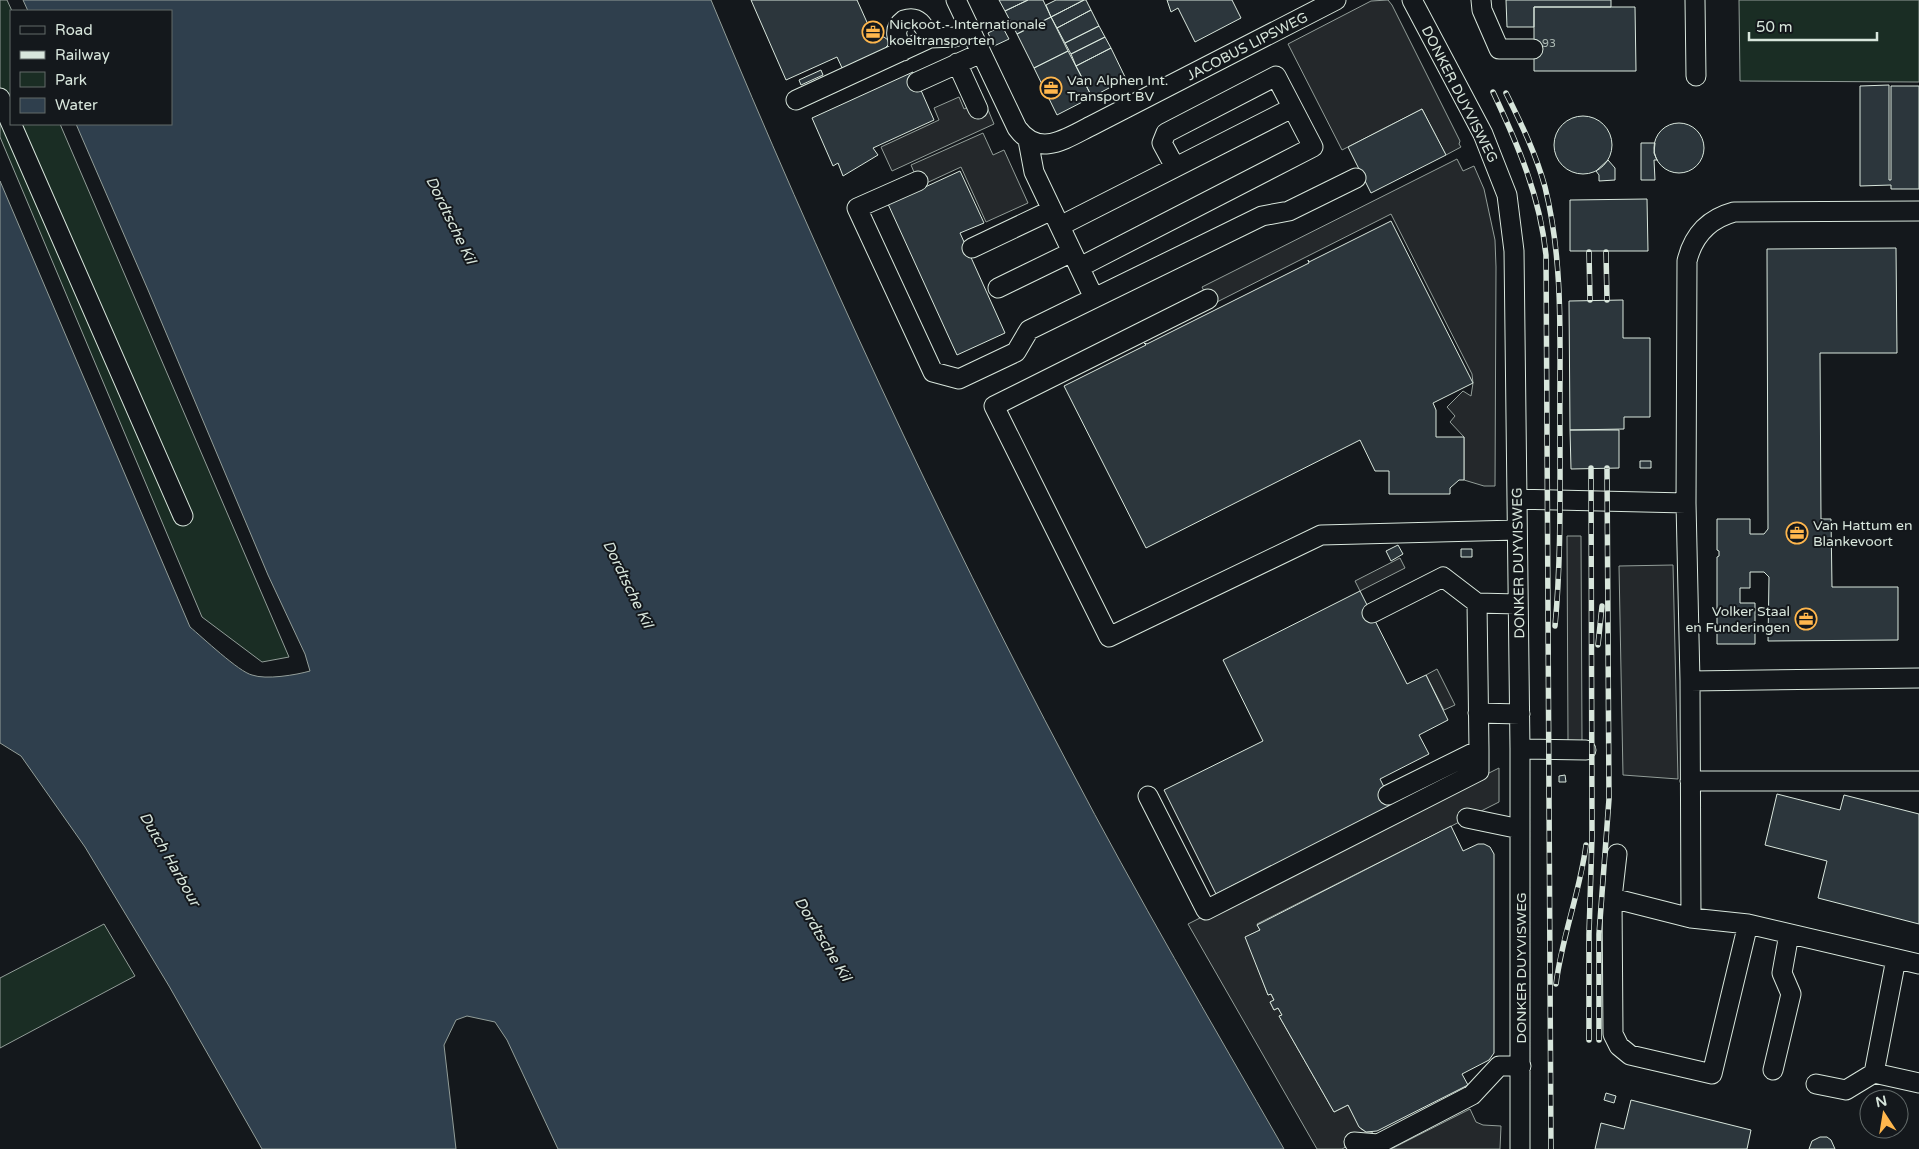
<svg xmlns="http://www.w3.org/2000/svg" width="1919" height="1149" font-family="'Varela Round',sans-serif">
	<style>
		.green { fill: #1a2d24; stroke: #939e99 }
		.parking { fill: #24282b; stroke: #939e99 }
		.water { fill: #2f3f4d; stroke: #939e99 }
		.building { fill: #2c363c; stroke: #d8e6dc }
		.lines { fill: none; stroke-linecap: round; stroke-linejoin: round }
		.minor-casing { stroke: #d8e6dc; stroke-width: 21 }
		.minor { stroke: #14181c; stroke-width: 19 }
		.rail-casing { stroke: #d8e6dc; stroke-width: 5.5 }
		.rail { stroke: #14181c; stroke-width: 4; stroke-dasharray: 11; stroke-linecap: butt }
		.labels { text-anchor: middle; stroke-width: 4; stroke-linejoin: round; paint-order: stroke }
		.number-label { font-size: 11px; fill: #adbab4 }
		.poi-label { font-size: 14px; fill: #d8e6dc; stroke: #14181c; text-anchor: start }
		.street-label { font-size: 14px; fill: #d8e6dc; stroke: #14181c }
		.water-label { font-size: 15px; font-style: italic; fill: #d8e6dc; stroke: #14181c }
	</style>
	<rect width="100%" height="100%" fill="#14181c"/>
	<path class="green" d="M 0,0 L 7,0 L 12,11 L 11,124 L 60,124 L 289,657 L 262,662 L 202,617 L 0,137 Z
		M 1739,0 L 1919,0 L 1919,82 L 1740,81 Z
		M 104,924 L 135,976 L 0,1048 L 0,978 Z"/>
	<path class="parking" d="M 1388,0 L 1392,5 L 1460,141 L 1459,144 L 1461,147 L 1446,155 L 1422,109 L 1342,150 L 1288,44 L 1371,1 Z
		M 959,97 L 964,109 L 984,100 L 994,124 L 892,171 L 881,147 L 939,120 L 934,108 Z
		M 983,133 L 993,155 L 1004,150 L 1028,203 L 986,222 L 961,167 L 920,186 L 911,165 Z
		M 1457,159 L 1463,171 L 1474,166 L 1484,189 L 1495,240 L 1496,267 L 1495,486 L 1484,486 L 1464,480 L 1464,437 L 1450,422 L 1455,416 L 1447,407 L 1463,391 L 1471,396 L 1473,383 L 1472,374 L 1391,214 L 1211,305 L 1202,287 Z
		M 1567,536 L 1581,536 L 1582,742 L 1568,742 Z
		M 1400,558 L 1405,568 L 1360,591 L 1355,581 Z
		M 1673,565 L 1678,779 L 1623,775 L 1619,566 Z
		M 1437,669 L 1455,705 L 1444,710 L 1426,675 Z
		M 1499,768 L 1499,802 L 1257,924 L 1260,930 L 1246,937 L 1268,995 L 1271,994 L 1274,1000 L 1270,1002 L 1274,1010 L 1278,1008 L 1282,1015 L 1279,1016 L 1334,1112 L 1348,1105 L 1361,1129 L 1366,1132 L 1373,1132 L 1342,1149 L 1317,1149 L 1188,924 Z
		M 1470,1109 L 1476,1122 L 1483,1125 L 1501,1126 L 1500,1149 L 1391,1149 Z"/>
	<path class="water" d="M 23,0 L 711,0 C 819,260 937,517 1069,766 C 1137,896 1211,1022 1284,1149 L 558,1149 L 507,1040 L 495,1022 L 467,1016 L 456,1020 L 444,1045 L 456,1149 L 262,1149 L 169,986 L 85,847 L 21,756 L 0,743 L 0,181 L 190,627 C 202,637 239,672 252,675 C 266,680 296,675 310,671 L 305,654 L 268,575 L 148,290 L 76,124 L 171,124 L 171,11 L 28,11 Z"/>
	<path class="building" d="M 751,0 L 857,0 L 870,29 L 875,27 L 874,23 L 880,37 L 884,37 L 888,40 L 888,45 L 885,48 L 887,52 L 843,70 L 837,57 L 786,80 Z
		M 999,0 L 1028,0 L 1005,11 Z
		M 1028,0 L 1043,0 L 1051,17 L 1017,34 L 1005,11 Z
		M 1056,0 L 1084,0 L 1051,17 L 1046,5 Z
		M 1084,0 L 1086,0 L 1091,10 L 1057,28 L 1051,17 Z
		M 1167,0 L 1232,0 L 1241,18 L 1195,42 L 1178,8 L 1171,12 Z
		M 1506,0 L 1611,0 L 1611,7 L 1534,7 L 1534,27 L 1507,27 Z
		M 1534,7 L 1635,7 L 1636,71 L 1534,71 Z
		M 1091,10 L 1099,26 L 1065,43 L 1057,28 Z
		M 1051,17 L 1068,51 L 1034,68 L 1017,34 Z
		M 1002,26 L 1009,39 L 994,46 L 988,33 Z
		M 1099,26 L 1105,37 L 1071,54 L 1065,43 Z
		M 1105,37 L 1111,48 L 1076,66 L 1071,54 Z
		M 1111,48 L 1126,79 L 1092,97 L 1076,66 Z
		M 1068,51 L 1092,97 L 1057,115 L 1034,68 Z
		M 821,70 L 823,75 L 801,85 L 799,80 Z
		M 913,72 L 934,120 L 873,148 L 878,155 L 843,176 L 838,163 L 833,166 L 812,118 Z
		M 1889,85 L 1889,180 L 1891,180 L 1891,86 L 1919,86 L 1919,189 L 1891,189 L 1891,185 L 1860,186 L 1860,86 Z
		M 1422,109 L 1446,155 L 1371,193 L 1348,147 Z
		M1554 145a29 29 0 1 1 58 0a29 29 0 1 1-58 0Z
		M1654 148a25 25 0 1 1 50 0a25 25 0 1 1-50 0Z
		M 1641,143 L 1655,143 L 1654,153 L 1657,160 L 1654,160 L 1655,180 L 1641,180 Z
		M 1608,160 L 1615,168 L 1615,180 L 1599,181 L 1599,175 L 1596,171 Z
		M 960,171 L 984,223 L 960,233 L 1005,333 L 957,355 L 888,204 Z
		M 1647,199 L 1648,251 L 1570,251 L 1570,200 Z
		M 1391,221 L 1473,383 L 1433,403 L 1436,410 L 1436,437 L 1464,437 L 1464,480 L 1459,480 L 1450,488 L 1450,494 L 1389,494 L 1389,471 L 1375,471 L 1360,440 L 1146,548 L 1064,386 L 1146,345 L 1144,343 L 1147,344 L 1309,263 L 1308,260 L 1309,262 Z
		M 1896,248 L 1897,353 L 1820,353 L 1821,519 L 1831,519 L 1832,587 L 1898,587 L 1898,640 L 1768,641 L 1769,577 L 1764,572 L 1750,572 L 1750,588 L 1740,588 L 1740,603 L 1755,603 L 1755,644 L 1717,644 L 1717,557 L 1719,556 L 1719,551 L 1717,550 L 1717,519 L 1750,519 L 1750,534 L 1764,534 L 1768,529 L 1767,249 Z
		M 1623,300 L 1623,338 L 1650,338 L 1650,417 L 1624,417 L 1624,429 L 1570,430 L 1569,301 Z
		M 1570,430 L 1619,430 L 1619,468 L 1571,469 Z
		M 1640,461 L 1651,461 L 1651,468 L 1640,468 Z
		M 1398,545 L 1403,554 L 1391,561 L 1386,551 Z
		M 1472,549 L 1472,557 L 1461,557 L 1461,549 Z
		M 1360,591 L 1407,684 L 1426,675 L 1448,720 L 1419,735 L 1429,754 L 1380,779 L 1393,805 L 1216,894 L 1164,790 L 1263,741 L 1223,660 Z
		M 1565,775 L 1566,782 L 1559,782 L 1559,776 Z
		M 1777,794 L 1840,810 L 1844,795 L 1919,814 L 1919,924 L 1818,898 L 1827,861 L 1765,845 Z
		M 1451,826 L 1463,851 L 1478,844 L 1484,844 L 1490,847 L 1494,854 L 1494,1053 L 1489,1060 L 1462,1074 L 1468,1085 L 1377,1131 L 1366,1132 L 1359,1127 L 1348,1105 L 1334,1112 L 1279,1016 L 1282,1015 L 1278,1008 L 1274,1010 L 1270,1002 L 1274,1000 L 1271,994 L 1268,995 L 1245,937 L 1260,930 L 1257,925 Z
		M 1606,1093 L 1616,1096 L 1614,1103 L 1604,1100 Z
		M 1631,1100 L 1751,1130 L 1747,1149 L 1595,1149 L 1601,1123 L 1624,1129 Z
		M 1820,1137 L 1827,1137 L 1831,1140 L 1835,1149 L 1809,1149 L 1812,1141 Z"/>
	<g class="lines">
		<g class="minor-casing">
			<path id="minor" d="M 956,0 L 1017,128 C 1039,158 1065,139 1091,126 L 1336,0
				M 1412,0 L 1483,134 L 1507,195 L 1514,251 L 1520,749 L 1520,1149
				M 1481,0 L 1482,10 L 1499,49 L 1533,49
				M 1695,0 L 1696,76
				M 903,51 C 897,39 892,29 904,20 C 919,15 924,26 930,38
				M 957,63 L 978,109
				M 917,82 L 981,53
				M 0,98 L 183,516
				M 796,100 L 930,38 L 955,37 L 971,30
				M 1028,140 L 1034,172 L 1094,298
				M 918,181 L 857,208 L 933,372 L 959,379 L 1016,352 L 1029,330 L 1262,216 L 1289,211 L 1356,178
				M 1060,226 L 1292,108
				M 972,248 L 1052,210
				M 1080,267 L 1313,147 L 1276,76 L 1166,133 L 1162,143 L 1175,167
				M 998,288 L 1072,252
				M 1208,299 L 994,406 L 1109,637 L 1321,535 L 1517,530
				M 1517,499 L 1686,503
				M 1477,603 L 1518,604
				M 1372,613 L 1443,577 L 1477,603 L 1479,750 L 1388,795
				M 1690,681 L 1919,678
				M 1478,713 L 1520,714
				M 1520,749 L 1586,750
				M 1690,781 L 1919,781
				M 1148,796 L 1206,910 L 1479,771 L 1479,750
				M 1467,818 L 1520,829
				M 1617,854 L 1612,898 L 1613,1034 L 1619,1046 L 1630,1055 L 1712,1074 L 1748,924
				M 1612,898 L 1691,918 L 1748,924 L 1919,964
				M 1691,918 L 1690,681 L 1686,503 L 1687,261 C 1693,236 1708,219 1734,212 L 1919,211
				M 1773,1070 L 1791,994 L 1782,973 L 1789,934
				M 1874,1073 L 1919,1083
				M 1816,1084 L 1846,1090 L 1874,1073 L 1896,959
				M 1354,1142 L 1378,1144 L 1472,1095 L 1499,1066 L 1521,1066"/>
		</g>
		<use href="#minor" class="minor"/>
		<g class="rail-casing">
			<path id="rail" d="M 1493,92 C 1518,145 1540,196 1546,255 L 1551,1149
				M 1506,93 C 1521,123 1536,154 1545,187 C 1565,267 1559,351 1560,433 C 1560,497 1561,562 1555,626
				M 1589,252 L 1590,300
				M 1606,252 L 1607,300
				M 1598,645 L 1602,606
				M 1556,984 C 1562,936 1580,892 1586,845
				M 1589,1040 L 1589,934 L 1592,837 L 1591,468
				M 1599,1040 L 1599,934 L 1609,799 L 1607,468"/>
		</g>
		<use href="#rail" class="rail"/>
	</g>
	<defs>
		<g id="office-ring" transform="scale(1.125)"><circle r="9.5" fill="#14181c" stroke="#ffb74d" stroke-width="1.5"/><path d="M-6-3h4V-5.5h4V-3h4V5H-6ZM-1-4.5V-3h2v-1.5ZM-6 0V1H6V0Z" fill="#ffb74d"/></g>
	</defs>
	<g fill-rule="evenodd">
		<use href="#office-ring" x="873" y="32"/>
		<use href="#office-ring" x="1051" y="88"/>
		<use href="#office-ring" x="1797" y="533"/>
		<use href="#office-ring" x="1806" y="619"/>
	</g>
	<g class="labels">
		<g class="number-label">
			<text x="1549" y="47">93</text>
		</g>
		<g class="poi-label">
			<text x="889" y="29">Nickoot - Internationale<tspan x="889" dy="16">koeltransporten</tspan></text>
			<text x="1067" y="85">Van Alphen Int.<tspan x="1067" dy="16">Transport BV</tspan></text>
			<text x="1813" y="530">Van Hattum en<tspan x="1813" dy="16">Blankevoort</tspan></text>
			<text x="1790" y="616" text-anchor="end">Volker Staal<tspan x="1790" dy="16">en Funderingen</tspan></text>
		</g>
		<g class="street-label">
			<text transform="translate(1247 46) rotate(-27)" y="5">JACOBUS LIPSWEG</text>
			<text transform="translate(1460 94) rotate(63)" y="5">DONKER DUYVISWEG</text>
			<text transform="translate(1518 563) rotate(-91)" y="5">DONKER DUYVISWEG</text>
			<text transform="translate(1521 968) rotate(-90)" y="5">DONKER DUYVISWEG</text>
		</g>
		<g class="water-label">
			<text transform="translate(451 220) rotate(64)" y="5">Dordtsche Kil</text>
			<text transform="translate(628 584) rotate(64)" y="5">Dordtsche Kil</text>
			<text transform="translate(170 859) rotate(60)" y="5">Dutch Harbour</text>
			<text transform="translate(823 939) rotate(59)" y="5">Dordtsche Kil</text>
		</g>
	</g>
	<rect x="10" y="10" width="162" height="115" fill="#14181c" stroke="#626a69"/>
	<rect x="20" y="26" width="25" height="8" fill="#14181c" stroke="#626a69"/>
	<text x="55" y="35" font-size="15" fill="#d8e6dc">Road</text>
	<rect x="20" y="51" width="25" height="8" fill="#d8e6dc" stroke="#626a69"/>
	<text x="55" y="60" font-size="15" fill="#d8e6dc">Railway</text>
	<rect x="20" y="72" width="25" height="15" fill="#1a2d24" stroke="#626a69"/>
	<text x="55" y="85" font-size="15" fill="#d8e6dc">Park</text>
	<rect x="20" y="98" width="25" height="15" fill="#2f3f4d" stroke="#626a69"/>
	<text x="55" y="110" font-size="15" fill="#d8e6dc">Water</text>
	<g transform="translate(1884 1114) rotate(348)"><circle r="24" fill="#14181c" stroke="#626a69"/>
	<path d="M0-4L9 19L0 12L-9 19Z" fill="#ffb74d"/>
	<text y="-8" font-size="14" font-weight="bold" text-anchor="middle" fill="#d8e6dc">N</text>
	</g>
	<path d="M1749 32v8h128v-8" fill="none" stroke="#d8e6dc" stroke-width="2.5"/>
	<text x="1756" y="32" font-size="15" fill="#d8e6dc" stroke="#14181c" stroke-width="4" paint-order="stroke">50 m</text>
</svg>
